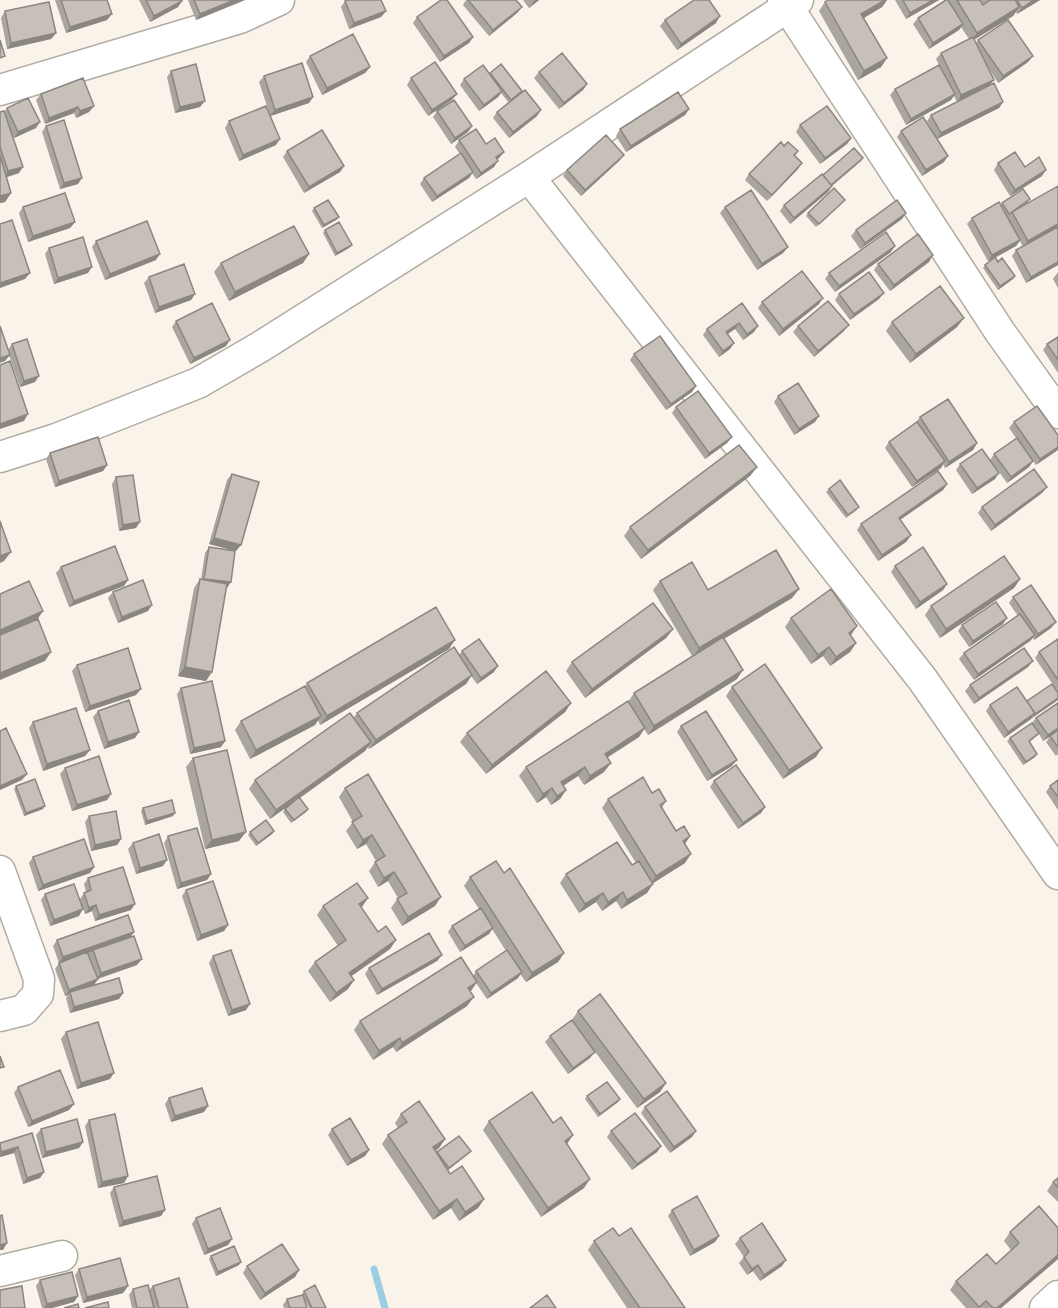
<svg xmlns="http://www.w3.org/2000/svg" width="1058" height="1308" font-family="'Public Sans',sans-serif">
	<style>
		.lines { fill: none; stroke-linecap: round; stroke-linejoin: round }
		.stream { stroke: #9bcee3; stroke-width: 7 }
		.minor-casing { stroke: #b0aba3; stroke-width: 33 }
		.minor { stroke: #fff; stroke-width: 30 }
		.wall { fill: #aaa59e }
		.shaded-wall { fill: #8b8681 }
		.building { fill: #c6c0b8; stroke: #8b8681; stroke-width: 1.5 }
	</style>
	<rect width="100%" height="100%" fill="#f9f3ea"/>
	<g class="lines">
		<path class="stream" d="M 374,1269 L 385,1308"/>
		<g class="minor-casing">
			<path id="minor" d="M 783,0 L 1000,332 L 1058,413
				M 0,90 L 240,18 L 279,0
				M 529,177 L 923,680 L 1058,874
				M 0,457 L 56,439 L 198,383 L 260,347 L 529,177 L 798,0
				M 0,871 L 39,979 L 38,994 L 24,1010 L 0,1016
				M 0,1271 L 62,1256
				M 1045,1308 L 1058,1296"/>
		</g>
		<use href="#minor" class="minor"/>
	</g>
	<path class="wall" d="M 55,0 L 107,0 L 107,20 L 66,33 Z
		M 139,0 L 182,0 L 178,7 L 150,22 Z
		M 188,0 L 245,0 L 196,20 Z
		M 466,0 L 516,0 L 522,7 L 517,13 L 489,36 L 463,5 Z
		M 523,0 L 539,0 L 529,8 Z
		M 828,0 L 887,0 L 882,7 L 864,18 L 887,58 L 881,67 L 858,80 L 819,11 L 825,2 Z
		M 895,0 L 939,0 L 906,19 Z
		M 945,0 L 1040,0 L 1017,14 L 1016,12 L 1013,16 L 974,40 L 976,43 L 978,40 L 1033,56 L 1028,62 L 998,83 L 986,64 L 990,85 L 1003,102 L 999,108 L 937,139 L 944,162 L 922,176 L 897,137 L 901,131 L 933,132 L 927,121 L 931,115 L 957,102 L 954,96 L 951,100 L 906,125 L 890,95 L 895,89 L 940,67 L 936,59 L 941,53 L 969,39 L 961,27 L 959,30 L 929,49 L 913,24 L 918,18 Z
		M 345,1 L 386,11 L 381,17 L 349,29 L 341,7 Z
		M 5,11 L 56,33 L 51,39 L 7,49 L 1,18 Z
		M 417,17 L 473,37 L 469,43 L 440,62 L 413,23 Z
		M 665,20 L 716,23 L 677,50 L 660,26 Z
		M 310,56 L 370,67 L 365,73 L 322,95 L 306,62 Z
		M 501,64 L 520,94 L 537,116 L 509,138 L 493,118 L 497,112 L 509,103 L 501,93 L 498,97 L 479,111 L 460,85 L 464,79 L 489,74 Z
		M 171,71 L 200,107 L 175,113 L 167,77 Z
		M 539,72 L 587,84 L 583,90 L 559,109 L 534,78 Z
		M 264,76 L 313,97 L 309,103 L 271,116 L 276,145 L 239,161 L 225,128 L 229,121 L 270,115 L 259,82 Z
		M 411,78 L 452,100 L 428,116 L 407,85 Z
		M 41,94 L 94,106 L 89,112 L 76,118 L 74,113 L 45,124 L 36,100 Z
		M 7,108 L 36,128 L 14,138 L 11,132 L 19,173 L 6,177 L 11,193 L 5,202 L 0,203 L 0,112 L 4,112 Z
		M 689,109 L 685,115 L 626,152 L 616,136 L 620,129 Z
		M 437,111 L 472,126 L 468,132 L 451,144 L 433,117 Z
		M 800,125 L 851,138 L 847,144 L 820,164 L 796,132 Z
		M 46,126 L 78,184 L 60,189 L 42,132 Z
		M 459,140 L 486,144 L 504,152 L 499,158 L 497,160 L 494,167 L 476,179 L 472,173 L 469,178 L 432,202 L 420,184 L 424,178 L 460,154 L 455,147 Z
		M 784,146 L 798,151 L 795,156 L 798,169 L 767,201 L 745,180 L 749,174 Z
		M 287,151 L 344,166 L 340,172 L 304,193 L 283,157 Z
		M 624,155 L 619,161 L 581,196 L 563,176 L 567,170 Z
		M 863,158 L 861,161 L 832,186 L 828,192 L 790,224 L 780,211 L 784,205 L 823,175 Z
		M 998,163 L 1025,167 L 1042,176 L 1010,196 L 994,170 Z
		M 1030,199 L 1028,202 L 1058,265 L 1026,283 L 1012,256 L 1016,250 L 1023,247 L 1020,241 L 1016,246 L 995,258 L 998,262 L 1015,276 L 1013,279 L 998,290 L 983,268 L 985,265 L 993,259 L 988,261 L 967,224 L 972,218 L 1001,205 L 1002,203 Z
		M 842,203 L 816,227 L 806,216 L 808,213 Z
		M 23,207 L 75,222 L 70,228 L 28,242 L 19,213 Z
		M 725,207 L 788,247 L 783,253 L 757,270 L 720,213 Z
		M 314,208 L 339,217 L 336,220 L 322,228 L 312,211 Z
		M 906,213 L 902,219 L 860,249 L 851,236 L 856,230 Z
		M 325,230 L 349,248 L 335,256 L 323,233 Z
		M 96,241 L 156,260 L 105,280 L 92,247 Z
		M 49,248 L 88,273 L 54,284 L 45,254 Z
		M 891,252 L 835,292 L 825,279 L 829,273 Z
		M 309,254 L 303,263 L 229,301 L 214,272 L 221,263 Z
		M 929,262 L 890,291 L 874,270 L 878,264 Z
		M 1058,272 L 1058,288 L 1053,279 Z
		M 149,277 L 195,294 L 191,300 L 155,313 L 144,283 Z
		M 839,294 L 879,299 L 850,320 L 835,300 Z
		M 762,302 L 819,304 L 779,336 L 758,308 Z
		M 742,303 L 754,332 L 743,340 L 735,329 L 727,334 L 734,343 L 730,349 L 719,357 L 703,335 L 707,329 Z
		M 176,321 L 226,346 L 190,364 L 172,327 Z
		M 892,322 L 957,327 L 910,363 L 886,331 Z
		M 798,326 L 844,331 L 814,357 L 793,332 Z
		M 1058,337 L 1058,373 L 1043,350 L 1047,344 Z
		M 12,344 L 35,382 L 20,387 L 9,355 L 5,361 L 8,350 Z
		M 634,354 L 696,386 L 692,392 L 666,410 L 630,360 Z
		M 778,396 L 815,422 L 794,435 L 774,402 Z
		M 676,407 L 732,437 L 727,443 L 705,459 L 672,413 Z
		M 920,417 L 977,443 L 973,450 L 945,468 L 943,464 L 941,468 L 912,487 L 885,448 L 889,442 L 916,422 Z
		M 1014,422 L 1058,435 L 1036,465 L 1033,461 L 1029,467 L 1007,483 L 997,469 L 995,479 L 972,494 L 956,470 L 960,464 L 990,460 L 994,454 L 1016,438 L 1009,428 Z
		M 50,453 L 107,465 L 103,471 L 55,487 L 46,459 Z
		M 757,467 L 750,476 L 641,559 L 624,536 L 630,527 Z
		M 232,474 L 236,551 L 209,544 L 227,480 Z
		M 116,477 L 136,528 L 119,531 L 112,484 Z
		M 947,484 L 943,490 L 900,520 L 911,535 L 906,542 L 878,561 L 857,530 L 861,524 Z
		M 1047,487 L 1042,493 L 991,531 L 978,513 L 982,507 Z
		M 829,489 L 857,510 L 846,518 L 826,492 Z
		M 209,547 L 226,588 L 206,681 L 178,676 L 194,588 L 200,579 L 201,579 L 205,553 Z
		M 895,566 L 947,584 L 943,590 L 916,609 L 891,572 Z
		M 61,567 L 124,586 L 69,607 L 56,573 Z
		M 1020,579 L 1014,588 L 940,638 L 925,615 L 931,606 Z
		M 660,581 L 708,590 L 799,589 L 792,598 L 724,639 L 737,679 L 648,735 L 644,729 L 639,737 L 607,757 L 604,772 L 584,785 L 578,776 L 563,786 L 566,790 L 560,799 L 551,805 L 546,797 L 537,803 L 519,776 L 526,767 L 628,702 L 634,693 L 692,656 L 653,590 Z
		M 113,592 L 148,611 L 118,623 L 108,598 Z
		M 1013,597 L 1056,622 L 1051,628 L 1034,640 L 1033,638 L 1030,641 L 974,680 L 959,659 L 964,653 L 1018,616 L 1009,603 Z
		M 791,618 L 851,635 L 856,643 L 850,652 L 830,666 L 823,656 L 811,664 L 785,627 Z
		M 1003,624 L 969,647 L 958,631 L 962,625 Z
		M 673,629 L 666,638 L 585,698 L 566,671 L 572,662 Z
		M 1058,639 L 1058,692 L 1035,658 L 1039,652 Z
		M 449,649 L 320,725 L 318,720 L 315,725 L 250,759 L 235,730 L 241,721 L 305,687 L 307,683 Z
		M 462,651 L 494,672 L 477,684 L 471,676 L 466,684 L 369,749 L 368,747 L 365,751 L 300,798 L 306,812 L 291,823 L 283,812 L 285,809 L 295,801 L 270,819 L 249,789 L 255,780 L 354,717 L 357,713 L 459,655 Z
		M 77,665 L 136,695 L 85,712 L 72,671 Z
		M 1028,667 L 974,704 L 965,691 L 970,685 Z
		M 732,687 L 816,757 L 783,779 L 726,696 Z
		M 181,688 L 225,741 L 221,747 L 190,754 L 177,694 Z
		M 1058,700 L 1004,738 L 986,711 L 990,705 Z
		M 571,703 L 565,712 L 486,774 L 460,742 L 467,733 Z
		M 1058,703 L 1058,754 L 1056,756 L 1046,742 L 1050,737 L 1043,741 L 1039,734 L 1030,742 L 1037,754 L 1035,757 L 1023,765 L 1007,741 L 1010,738 L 1032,723 L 1036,718 Z
		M 98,711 L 135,738 L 104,749 L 93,717 Z
		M 33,722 L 90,750 L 85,756 L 43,771 L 29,728 Z
		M 681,726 L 732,766 L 707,781 L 677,732 Z
		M 193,758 L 239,841 L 205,849 L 186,767 Z
		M 65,768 L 111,794 L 107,800 L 72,811 L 60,774 Z
		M 1058,780 L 1058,810 L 1046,792 L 1050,786 Z
		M 714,781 L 765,807 L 761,813 L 738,829 L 710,787 Z
		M 16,786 L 43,809 L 24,816 L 14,789 Z
		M 345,788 L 435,906 L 402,926 L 391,908 L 398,898 L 388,881 L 378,887 L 369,871 L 376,861 L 366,844 L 357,849 L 346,831 L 353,822 L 339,797 Z
		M 652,793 L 666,801 L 662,808 L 676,831 L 690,836 L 685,844 L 685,863 L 653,883 L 647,893 L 621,909 L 616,901 L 602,911 L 596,902 L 579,913 L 560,883 L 566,874 L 632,865 L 636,863 L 602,808 L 608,799 Z
		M 143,808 L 173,816 L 145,825 L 141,811 Z
		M 89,816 L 121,839 L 117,845 L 91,851 L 85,822 Z
		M 274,831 L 272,834 L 256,846 L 248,835 L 250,832 Z
		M 168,836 L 211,874 L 207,880 L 177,889 L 164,843 Z
		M 133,843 L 163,866 L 136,874 L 128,849 Z
		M 33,857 L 94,867 L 90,873 L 38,891 L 29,863 Z
		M 504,873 L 564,953 L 558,962 L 526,982 L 520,974 L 518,978 L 487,999 L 476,983 L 470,991 L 467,1006 L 396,1052 L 393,1047 L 373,1060 L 354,1030 L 360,1021 L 473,976 L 476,971 L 506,951 L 492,929 L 489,934 L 460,952 L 448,932 L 452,926 L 479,909 L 464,886 L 470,877 Z
		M 88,878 L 131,910 L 95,921 L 92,911 L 85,914 L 80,899 L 84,893 L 86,892 L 84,884 Z
		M 186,890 L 228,925 L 224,931 L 197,941 L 182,896 Z
		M 45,894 L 79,916 L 50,926 L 41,900 Z
		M 323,906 L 362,908 L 378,932 L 396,940 L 390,949 L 351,976 L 354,980 L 348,989 L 330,1002 L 308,971 L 315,962 L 338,946 L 317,915 Z
		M 134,932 L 130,937 L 137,965 L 98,979 L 94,985 L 123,993 L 119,999 L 70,1013 L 66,998 L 68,995 L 65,996 L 55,969 L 59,963 L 53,946 L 57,940 Z
		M 442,955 L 437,961 L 377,995 L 365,974 L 369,968 Z
		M 213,956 L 246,1010 L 228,1016 L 209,963 Z
		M 578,1011 L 666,1083 L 660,1092 L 637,1108 L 578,1029 L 590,1058 L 568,1074 L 545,1042 L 550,1036 L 572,1020 Z
		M 66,1032 L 110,1079 L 77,1089 L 61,1039 Z
		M 18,1087 L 74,1104 L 69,1110 L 28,1127 L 14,1093 Z
		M 587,1096 L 618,1102 L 598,1117 L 585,1099 Z
		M 169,1098 L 204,1112 L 171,1122 L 165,1104 Z
		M 645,1107 L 692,1137 L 670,1153 L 641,1113 Z
		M 401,1114 L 445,1139 L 439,1148 L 435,1151 L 437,1153 L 437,1152 L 468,1154 L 448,1170 L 450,1174 L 484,1199 L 478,1208 L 459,1221 L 451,1208 L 433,1220 L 382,1144 L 388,1135 L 398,1128 L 395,1123 Z
		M 89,1120 L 128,1176 L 124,1183 L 98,1188 L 85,1126 Z
		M 489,1121 L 567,1144 L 584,1188 L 541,1217 L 483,1130 Z
		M 41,1129 L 83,1142 L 79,1148 L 42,1158 L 36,1135 Z
		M 332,1129 L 369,1150 L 365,1156 L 347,1166 L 328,1135 Z
		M 611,1131 L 661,1146 L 657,1152 L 632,1170 L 607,1137 Z
		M 32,1133 L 44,1172 L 40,1178 L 23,1184 L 14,1153 L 0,1157 L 0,1143 Z
		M 1058,1178 L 1058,1202 L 1047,1191 L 1053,1182 Z
		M 114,1187 L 161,1216 L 119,1227 L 110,1193 Z
		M 672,1210 L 719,1236 L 715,1242 L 690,1256 L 668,1216 Z
		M 196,1218 L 232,1239 L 228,1245 L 204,1255 L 192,1224 Z
		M 1058,1228 L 1058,1259 L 1001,1308 L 966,1308 L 950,1290 L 956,1281 L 996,1264 L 1011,1250 L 1004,1241 L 1010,1232 Z
		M 619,1236 L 685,1308 L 627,1308 L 588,1250 L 594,1241 Z
		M 740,1238 L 782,1266 L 760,1281 L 753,1271 L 747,1275 L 739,1263 L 744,1257 L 735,1244 Z
		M 211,1256 L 239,1265 L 216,1276 L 209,1259 Z
		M 247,1266 L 299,1270 L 295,1277 L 260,1300 L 243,1273 Z
		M 79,1269 L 128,1286 L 123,1293 L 83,1303 L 75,1275 Z
		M 40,1280 L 78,1296 L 74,1302 L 52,1308 L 42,1308 L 36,1286 Z
		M 153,1286 L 188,1308 L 132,1308 L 129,1295 L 133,1289 L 149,1290 Z
		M 304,1291 L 326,1308 L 309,1308 L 304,1299 L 307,1308 L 284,1308 L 283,1305 L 287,1299 L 302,1295 L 302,1294 Z"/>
	<path class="shaded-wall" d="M 234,0 L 245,0 L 196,20 L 200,14 Z
		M 535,0 L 539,0 L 529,8 L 533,2 Z
		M 885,0 L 887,0 L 882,7 L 855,23 L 861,14 Z
		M 933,0 L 939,0 L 906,19 L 910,13 Z
		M 1034,0 L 1040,0 L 1017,14 L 1022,8 Z
		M 182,1 L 178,7 L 150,22 L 154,16 Z
		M 522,7 L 517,13 L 489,36 L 493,30 Z
		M 1019,7 L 1013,16 L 970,42 L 977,33 Z
		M 386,11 L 381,17 L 349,29 L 354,23 Z
		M 112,14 L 107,20 L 66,33 L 70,27 Z
		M 720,16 L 716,23 L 677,50 L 681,44 Z
		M 963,24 L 959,30 L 929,49 L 933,43 Z
		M 56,33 L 51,39 L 7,49 L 11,43 Z
		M 473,37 L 469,43 L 440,62 L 444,56 Z
		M 1033,56 L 1028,62 L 998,83 L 1003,76 Z
		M 887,58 L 881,67 L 858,80 L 864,71 Z
		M 370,67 L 365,73 L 322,95 L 327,88 Z
		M 994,80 L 989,86 L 957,102 L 961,95 Z
		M 587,84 L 583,90 L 559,109 L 564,103 Z
		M 502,91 L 498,97 L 479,111 L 484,105 Z
		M 457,94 L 452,100 L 428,116 L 432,110 Z
		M 955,94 L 951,100 L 906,125 L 911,119 Z
		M 313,97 L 309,103 L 270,116 L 275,110 Z
		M 205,101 L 200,107 L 175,113 L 180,107 Z
		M 1003,102 L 999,108 L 937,139 L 941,133 Z
		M 94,106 L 89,112 L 76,118 L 80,111 Z
		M 78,107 L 74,113 L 45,124 L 49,118 Z
		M 689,109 L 685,115 L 626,152 L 631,146 Z
		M 541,110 L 537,116 L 509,138 L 513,132 Z
		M 40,122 L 36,128 L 14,138 L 18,132 Z
		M 472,126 L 468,132 L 451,144 L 455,138 Z
		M 851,138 L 847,144 L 820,164 L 825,158 Z
		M 280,139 L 276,145 L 239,161 L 243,155 Z
		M 504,152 L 499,158 L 491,163 L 496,157 Z
		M 624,155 L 619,161 L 581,196 L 585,190 Z
		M 948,156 L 944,162 L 922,176 L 926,170 Z
		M 863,158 L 861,161 L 828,189 L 831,186 Z
		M 498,161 L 494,167 L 476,179 L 481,173 Z
		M 802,163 L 798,169 L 767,201 L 772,195 Z
		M 344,166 L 340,172 L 304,193 L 309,187 Z
		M 23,167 L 19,173 L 4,178 L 8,171 Z
		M 1046,170 L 1042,176 L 1010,196 L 1015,190 Z
		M 473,172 L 469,178 L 432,202 L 437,196 Z
		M 82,178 L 78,184 L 60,189 L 64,183 Z
		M 832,186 L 828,192 L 790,224 L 794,218 Z
		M 11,193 L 5,202 L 0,203 L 0,196 Z
		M 906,213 L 902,219 L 860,249 L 865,243 Z
		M 339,217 L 336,220 L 322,228 L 324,225 Z
		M 75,222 L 70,228 L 28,242 L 33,236 Z
		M 1058,224 L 1058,228 L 1023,247 L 1028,241 Z
		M 1020,240 L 1016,246 L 988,261 L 992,255 Z
		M 352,245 L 349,248 L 335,256 L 337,253 Z
		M 895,246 L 891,252 L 835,292 L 839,286 Z
		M 788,247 L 783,253 L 757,270 L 762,264 Z
		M 160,254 L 156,260 L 105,280 L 110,274 Z
		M 309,254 L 303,263 L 229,301 L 235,292 Z
		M 933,255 L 929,262 L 890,291 L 894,285 Z
		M 1058,262 L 1058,265 L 1026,283 L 1031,277 Z
		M 92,267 L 88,273 L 54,284 L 58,278 Z
		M 30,273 L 25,279 L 0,288 L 0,283 Z
		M 1015,276 L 1013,279 L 998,290 L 1000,286 Z
		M 884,293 L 879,299 L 850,320 L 854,314 Z
		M 195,294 L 191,300 L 155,313 L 159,307 Z
		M 823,298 L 819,304 L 779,336 L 783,329 Z
		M 964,318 L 957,327 L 910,363 L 916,354 Z
		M 739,323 L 735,329 L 722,338 L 726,332 Z
		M 849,325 L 844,331 L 814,357 L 818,351 Z
		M 758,326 L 754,332 L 743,340 L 747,334 Z
		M 230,340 L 226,346 L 190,364 L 194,358 Z
		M 734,343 L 730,349 L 719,357 L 723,351 Z
		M 10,355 L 5,361 L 0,363 L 0,358 Z
		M 39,376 L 35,382 L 20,387 L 24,381 Z
		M 696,386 L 692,392 L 666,410 L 671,404 Z
		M 28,414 L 24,421 L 0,429 L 0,424 Z
		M 819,416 L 815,422 L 794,435 L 799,429 Z
		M 732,437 L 727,443 L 705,459 L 709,453 Z
		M 977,443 L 973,450 L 945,468 L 949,462 Z
		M 1058,447 L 1058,450 L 1036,465 L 1040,459 Z
		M 945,461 L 941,468 L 912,487 L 917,481 Z
		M 1033,461 L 1029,467 L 1007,483 L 1011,477 Z
		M 107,465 L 103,471 L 55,487 L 59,481 Z
		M 757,467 L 750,476 L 641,559 L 648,550 Z
		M 999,473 L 995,479 L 972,494 L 977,488 Z
		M 947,484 L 943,490 L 894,524 L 899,518 Z
		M 1047,487 L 1042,493 L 991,531 L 995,525 Z
		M 140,522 L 136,528 L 119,531 L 123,525 Z
		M 911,535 L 906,542 L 878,561 L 882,555 Z
		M 214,538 L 241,545 L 236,551 L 209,544 Z
		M 11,552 L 4,561 L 0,563 L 0,556 Z
		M 204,579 L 231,582 L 227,588 L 200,585 Z
		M 1020,579 L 1014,588 L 940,638 L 946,629 Z
		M 128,580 L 124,586 L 69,607 L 74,601 Z
		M 947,584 L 943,590 L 916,609 L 920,602 Z
		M 799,589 L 792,598 L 693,657 L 699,648 Z
		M 152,605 L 148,611 L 118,623 L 122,617 Z
		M 43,611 L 37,620 L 0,636 L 0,630 Z
		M 1007,618 L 1003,624 L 969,647 L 973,641 Z
		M 1056,622 L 1051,628 L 1034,640 L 1038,634 Z
		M 857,626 L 851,635 L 842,641 L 849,633 Z
		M 673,629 L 666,638 L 585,698 L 592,689 Z
		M 1035,635 L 1030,641 L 974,680 L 978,674 Z
		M 455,640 L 449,649 L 320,725 L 327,716 Z
		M 856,643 L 850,652 L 830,666 L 836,657 Z
		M 829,647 L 823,656 L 811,664 L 818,655 Z
		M 51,652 L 45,661 L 0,680 L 0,673 Z
		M 1033,661 L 1028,667 L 974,704 L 979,698 Z
		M 498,666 L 494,672 L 477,684 L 481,678 Z
		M 185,667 L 212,672 L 206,681 L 178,676 Z
		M 743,670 L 737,679 L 648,735 L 654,726 Z
		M 472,675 L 466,684 L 369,749 L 376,740 Z
		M 141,689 L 136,695 L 85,712 L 90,706 Z
		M 1058,698 L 1058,700 L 1033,717 L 1035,714 Z
		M 571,703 L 565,712 L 486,774 L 492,765 Z
		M 1035,713 L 1031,719 L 1004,738 L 1008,732 Z
		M 321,716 L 315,725 L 250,759 L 256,750 Z
		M 645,728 L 639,737 L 599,763 L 605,754 Z
		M 1058,728 L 1058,731 L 1043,741 L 1048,735 Z
		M 139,732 L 135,738 L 104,749 L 108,742 Z
		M 225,741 L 221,747 L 190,754 L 194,748 Z
		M 371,742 L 365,751 L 270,819 L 276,810 Z
		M 822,748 L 816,757 L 783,779 L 789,770 Z
		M 90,750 L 85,756 L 43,771 L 47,764 Z
		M 1037,754 L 1035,757 L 1023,765 L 1026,762 Z
		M 737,760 L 732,766 L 707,781 L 712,775 Z
		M 611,763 L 604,772 L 584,785 L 590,776 Z
		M 585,767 L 578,776 L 555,791 L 561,782 Z
		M 27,774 L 22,780 L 0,790 L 0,786 Z
		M 552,788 L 546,797 L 537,803 L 543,794 Z
		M 566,790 L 560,799 L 551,805 L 557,796 Z
		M 111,794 L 107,800 L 72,811 L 77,805 Z
		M 45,806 L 43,809 L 24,816 L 26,813 Z
		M 765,807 L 761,813 L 738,829 L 743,823 Z
		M 308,809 L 306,812 L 291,823 L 294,820 Z
		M 175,813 L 173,816 L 145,825 L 147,821 Z
		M 274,831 L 272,834 L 256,846 L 258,843 Z
		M 246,832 L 239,841 L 205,849 L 212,840 Z
		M 372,835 L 366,844 L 357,849 L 363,840 Z
		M 690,836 L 684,845 L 683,841 Z
		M 121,839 L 117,845 L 91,851 L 95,845 Z
		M 691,854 L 685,863 L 650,885 L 656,876 Z
		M 167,860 L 163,866 L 136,874 L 140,868 Z
		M 94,867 L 90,873 L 38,891 L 43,885 Z
		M 394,872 L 388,881 L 378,887 L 384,878 Z
		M 211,874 L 207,880 L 177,889 L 181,883 Z
		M 653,884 L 647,893 L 621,909 L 627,900 Z
		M 623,892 L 616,901 L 602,911 L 608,902 Z
		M 603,893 L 596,902 L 579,913 L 585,904 Z
		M 441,897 L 435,906 L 402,926 L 408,917 Z
		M 368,898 L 362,907 L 359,904 Z
		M 135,904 L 131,910 L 95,921 L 99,915 Z
		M 96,905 L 92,911 L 85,914 L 89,908 Z
		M 83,909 L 79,916 L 50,926 L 54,920 Z
		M 228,925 L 224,931 L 197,941 L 201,935 Z
		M 493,928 L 489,934 L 460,952 L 465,946 Z
		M 134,932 L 130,938 L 59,963 L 63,957 Z
		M 396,940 L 390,949 L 343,982 L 349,973 Z
		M 564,953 L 558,962 L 526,982 L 532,973 Z
		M 442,955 L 437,961 L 377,995 L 382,989 Z
		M 142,959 L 137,965 L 96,979 L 101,973 Z
		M 522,972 L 518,978 L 487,999 L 491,993 Z
		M 98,979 L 94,985 L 70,992 L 68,995 L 65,996 L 69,990 Z
		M 354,980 L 348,989 L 330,1002 L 336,993 Z
		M 477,982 L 471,991 L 461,997 L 468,988 Z
		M 123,993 L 119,999 L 70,1013 L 74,1007 Z
		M 474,997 L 467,1006 L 396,1052 L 402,1043 Z
		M 250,1004 L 246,1010 L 228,1016 L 232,1010 Z
		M 400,1038 L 393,1047 L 373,1060 L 379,1051 Z
		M 595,1052 L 590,1058 L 568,1074 L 573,1068 Z
		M 114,1073 L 110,1079 L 77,1089 L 81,1083 Z
		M 666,1083 L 660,1092 L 637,1108 L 644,1099 Z
		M 620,1099 L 618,1102 L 598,1117 L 600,1114 Z
		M 74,1104 L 69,1110 L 28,1127 L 32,1121 Z
		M 208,1106 L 204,1112 L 171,1122 L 175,1116 Z
		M 696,1131 L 692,1137 L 670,1153 L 674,1147 Z
		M 573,1135 L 567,1144 L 565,1141 Z
		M 445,1139 L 439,1148 L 427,1156 L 433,1147 Z
		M 83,1142 L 79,1148 L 42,1158 L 46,1152 Z
		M 661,1146 L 657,1152 L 632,1170 L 637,1164 Z
		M 18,1147 L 14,1153 L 0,1157 L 1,1152 Z
		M 369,1150 L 365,1156 L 347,1166 L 351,1160 Z
		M 471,1151 L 468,1154 L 447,1171 L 449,1168 Z
		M 44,1172 L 40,1178 L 23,1184 L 27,1178 Z
		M 128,1176 L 124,1183 L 98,1188 L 102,1182 Z
		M 590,1179 L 584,1188 L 541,1217 L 548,1208 Z
		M 457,1199 L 451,1208 L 433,1220 L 439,1211 Z
		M 484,1199 L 478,1208 L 459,1221 L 465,1212 Z
		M 165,1210 L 161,1216 L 119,1227 L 123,1221 Z
		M 719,1236 L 715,1242 L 690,1256 L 694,1250 Z
		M 232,1239 L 228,1245 L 204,1255 L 208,1249 Z
		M 7,1243 L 3,1250 L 0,1250 L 0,1245 Z
		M 1058,1255 L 1058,1259 L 1001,1308 L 997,1308 Z
		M 786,1260 L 782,1266 L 760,1281 L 764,1275 Z
		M 241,1262 L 239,1265 L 216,1276 L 218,1272 Z
		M 758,1265 L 753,1271 L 747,1275 L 752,1269 Z
		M 299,1270 L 295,1277 L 260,1300 L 265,1293 Z
		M 128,1286 L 123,1293 L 83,1303 L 87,1297 Z
		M 78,1296 L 74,1302 L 52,1308 L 44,1308 L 47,1304 Z"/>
	<path class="building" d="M 61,0 L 107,0 L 112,14 L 70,27 Z
		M 146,0 L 182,0 L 182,1 L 154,16 Z
		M 194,0 L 234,0 L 200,14 Z
		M 348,0 L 381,0 L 386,11 L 354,23 L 345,1 Z
		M 441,0 L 447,0 L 473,37 L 444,56 L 417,17 Z
		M 468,0 L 516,0 L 522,7 L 493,30 Z
		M 694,0 L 709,0 L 720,16 L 681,44 L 665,20 Z
		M 828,0 L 885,0 L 861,14 L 887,58 L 864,71 L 825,2 Z
		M 903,0 L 933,0 L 910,13 Z
		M 946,0 L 948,0 L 963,24 L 933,43 L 918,18 Z
		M 957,0 L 980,0 L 983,5 L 990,0 L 1015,0 L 1019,7 L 977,33 Z
		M 1017,0 L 1034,0 L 1022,8 Z
		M 49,2 L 56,33 L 11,43 L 5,11 Z
		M 1008,20 L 1033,56 L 1003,76 L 978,40 Z
		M 353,34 L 370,67 L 327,88 L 310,56 Z
		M 973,37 L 994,80 L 961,95 L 941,53 Z
		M 0,40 L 5,56 L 0,58 Z
		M 562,53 L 587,84 L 564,103 L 539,72 Z
		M 435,62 L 457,94 L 432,110 L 411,78 Z
		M 302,63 L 313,97 L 275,110 L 264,76 Z
		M 196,64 L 205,101 L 180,107 L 171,71 Z
		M 501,64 L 522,91 L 511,100 L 490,73 Z
		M 483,65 L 502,91 L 484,105 L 464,79 Z
		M 939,65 L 955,94 L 911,119 L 895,89 Z
		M 83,78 L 94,106 L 80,111 L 78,107 L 49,118 L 41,94 Z
		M 994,83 L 1003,102 L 941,133 L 931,115 Z
		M 525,90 L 541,110 L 513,132 L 497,112 Z
		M 678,92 L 689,109 L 631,146 L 620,129 Z
		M 28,98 L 40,122 L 18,132 L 7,108 Z
		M 454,100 L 472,126 L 455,138 L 437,111 Z
		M 266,106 L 280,139 L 243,155 L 229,121 Z
		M 827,106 L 851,138 L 825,158 L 800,125 Z
		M 4,111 L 23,167 L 8,171 L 0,147 L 0,112 Z
		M 923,117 L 948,156 L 926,170 L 901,131 Z
		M 64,120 L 82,178 L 64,183 L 46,126 Z
		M 476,129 L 486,144 L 495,138 L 504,152 L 496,157 L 498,161 L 481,173 L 459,140 Z
		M 322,130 L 344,166 L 309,187 L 287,151 Z
		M 606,135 L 624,155 L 585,190 L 567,170 Z
		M 781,142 L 784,146 L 788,142 L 798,151 L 794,155 L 802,163 L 772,195 L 749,174 Z
		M 854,148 L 863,158 L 831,185 L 823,175 Z
		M 1015,152 L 1025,167 L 1039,157 L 1046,170 L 1015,190 L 998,163 Z
		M 461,153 L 473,172 L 437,196 L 424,178 Z
		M 0,155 L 11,193 L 0,196 Z
		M 822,174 L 832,186 L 794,218 L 784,205 Z
		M 1058,186 L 1058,224 L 1028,241 L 1012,212 Z
		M 834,188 L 845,200 L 819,224 L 808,213 Z
		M 1023,189 L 1030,199 L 1009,214 L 1002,203 Z
		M 751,190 L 788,247 L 762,264 L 725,207 Z
		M 65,193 L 75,222 L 33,236 L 23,207 Z
		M 328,200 L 339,217 L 324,225 L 314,208 Z
		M 897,200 L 906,213 L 865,243 L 856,230 Z
		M 999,202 L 1020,240 L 992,255 L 972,218 Z
		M 12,220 L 30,273 L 0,283 L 0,224 Z
		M 147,221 L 160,254 L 110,274 L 96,241 Z
		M 339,222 L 352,245 L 337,253 L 325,230 Z
		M 294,226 L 309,254 L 235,292 L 221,263 Z
		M 1058,227 L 1058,262 L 1031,277 L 1016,250 Z
		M 886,232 L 895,246 L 839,286 L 829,273 Z
		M 918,234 L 933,255 L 894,285 L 878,264 Z
		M 83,237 L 92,267 L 58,278 L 49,248 Z
		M 995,257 L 998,262 L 1002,258 L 1015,276 L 1000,286 L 985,265 Z
		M 184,264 L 195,294 L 159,307 L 149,277 Z
		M 802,271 L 823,298 L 783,329 L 762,302 Z
		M 869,272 L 884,293 L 854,314 L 839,294 Z
		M 940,286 L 964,318 L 916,354 L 892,322 Z
		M 828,301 L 849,325 L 818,351 L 798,326 Z
		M 212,303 L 230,340 L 194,358 L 176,321 Z
		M 742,303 L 758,326 L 747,334 L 739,323 L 726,332 L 734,343 L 723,351 L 707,329 Z
		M 0,326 L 10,355 L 0,358 Z
		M 660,336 L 696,386 L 671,404 L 634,354 Z
		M 1058,337 L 1058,360 L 1047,344 Z
		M 27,339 L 39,376 L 24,381 L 12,344 Z
		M 10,361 L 28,414 L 0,424 L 0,365 Z
		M 798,383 L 819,416 L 799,429 L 778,396 Z
		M 698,391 L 732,437 L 709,453 L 676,407 Z
		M 948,399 L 977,443 L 949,462 L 920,417 Z
		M 1037,406 L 1058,435 L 1058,447 L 1040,459 L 1014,422 Z
		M 917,422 L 945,461 L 917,481 L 889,442 Z
		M 98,437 L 107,465 L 59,481 L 50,453 Z
		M 1017,438 L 1033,461 L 1011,477 L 994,454 Z
		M 739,445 L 757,467 L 648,550 L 630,527 Z
		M 982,449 L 999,473 L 977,488 L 960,464 Z
		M 1034,469 L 1047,487 L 995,525 L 982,507 Z
		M 938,471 L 947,484 L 899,518 L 911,535 L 882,555 L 861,524 Z
		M 232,474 L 259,482 L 241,545 L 214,538 Z
		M 133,475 L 140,522 L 123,525 L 116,477 Z
		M 840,480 L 859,507 L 848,515 L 829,489 Z
		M 0,521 L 11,552 L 0,556 Z
		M 115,546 L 128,580 L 74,601 L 61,567 Z
		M 209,547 L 235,551 L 231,582 L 204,579 Z
		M 923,547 L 947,584 L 920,602 L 895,566 Z
		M 776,550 L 799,589 L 699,648 L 660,581 L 692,562 L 708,590 Z
		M 1004,556 L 1020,579 L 946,629 L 931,606 Z
		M 200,579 L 227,584 L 212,672 L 185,667 Z
		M 143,580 L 152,605 L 122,617 L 113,592 Z
		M 29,581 L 43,611 L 0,630 L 0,594 Z
		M 1031,585 L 1056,622 L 1038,634 L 1013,597 Z
		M 831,589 L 857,626 L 849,633 L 856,643 L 836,657 L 829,647 L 818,655 L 791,618 Z
		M 996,602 L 1007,618 L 973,641 L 962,625 Z
		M 653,603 L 673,629 L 592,689 L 572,662 Z
		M 436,607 L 455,640 L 327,716 L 307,683 Z
		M 1020,614 L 1035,635 L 978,674 L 964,653 Z
		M 38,619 L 51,652 L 0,673 L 0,635 Z
		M 723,637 L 743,670 L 654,726 L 634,693 Z
		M 479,639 L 498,666 L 481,678 L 462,651 Z
		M 1058,639 L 1058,680 L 1039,652 Z
		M 454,647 L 472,675 L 376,740 L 357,713 Z
		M 128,648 L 141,689 L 90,706 L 77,665 Z
		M 1024,648 L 1033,661 L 979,698 L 970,685 Z
		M 765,664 L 822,748 L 789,770 L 732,687 Z
		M 546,671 L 571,703 L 492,765 L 467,733 Z
		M 212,681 L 225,741 L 194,748 L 181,688 Z
		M 1052,684 L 1058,693 L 1058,698 L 1035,714 L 1027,701 Z
		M 305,686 L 321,716 L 256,750 L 241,721 Z
		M 1017,687 L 1035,713 L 1008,732 L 990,705 Z
		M 129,700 L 139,732 L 108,742 L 98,711 Z
		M 628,701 L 645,728 L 605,754 L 611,763 L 590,776 L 585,767 L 561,782 L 566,790 L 557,796 L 552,788 L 543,794 L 526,767 Z
		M 1058,703 L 1058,728 L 1048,735 L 1036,718 Z
		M 76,708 L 90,750 L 47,764 L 33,722 Z
		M 706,711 L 737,760 L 712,775 L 681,726 Z
		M 350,713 L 371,742 L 276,810 L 255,780 Z
		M 1032,723 L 1039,733 L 1029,741 L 1037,754 L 1026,762 L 1010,738 Z
		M 6,728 L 27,774 L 0,786 L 0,731 Z
		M 1058,730 L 1058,747 L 1050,736 Z
		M 227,750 L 246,832 L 212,840 L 193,758 Z
		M 99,756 L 111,794 L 77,805 L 65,768 Z
		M 736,765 L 765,807 L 743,823 L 714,781 Z
		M 368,774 L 441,897 L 408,917 L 397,899 L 407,893 L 394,872 L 384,878 L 375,862 L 385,856 L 372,835 L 363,840 L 352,822 L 362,816 L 345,788 Z
		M 643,777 L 652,793 L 659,789 L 666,801 L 660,805 L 676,831 L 684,826 L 690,836 L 683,841 L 691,854 L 656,876 L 608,799 Z
		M 35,779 L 45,806 L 26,813 L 16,786 Z
		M 1058,780 L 1058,797 L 1050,786 Z
		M 299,797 L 308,809 L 294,820 L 285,809 Z
		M 172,800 L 175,813 L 147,821 L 143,808 Z
		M 116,811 L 121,839 L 95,845 L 89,816 Z
		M 266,820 L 274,831 L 258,843 L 250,832 Z
		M 197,828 L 211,874 L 181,883 L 168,836 Z
		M 159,834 L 167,860 L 140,868 L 133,843 Z
		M 84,839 L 94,867 L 43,885 L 33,857 Z
		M 617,842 L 632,865 L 639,861 L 653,884 L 627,900 L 623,892 L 608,902 L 603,893 L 585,904 L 566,874 Z
		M 496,861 L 504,873 L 510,868 L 564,953 L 532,973 L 470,877 Z
		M 123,867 L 135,904 L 99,915 L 96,905 L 89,908 L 84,893 L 91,890 L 88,878 Z
		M 213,881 L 228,925 L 201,935 L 186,890 Z
		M 357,883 L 368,898 L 359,904 L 378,932 L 386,926 L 396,940 L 349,973 L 354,980 L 336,993 L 315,962 L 346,940 L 323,906 Z
		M 74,884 L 83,909 L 54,920 L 45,894 Z
		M 481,908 L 493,928 L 465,946 L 452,926 Z
		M 128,915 L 134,932 L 63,957 L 57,940 Z
		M 429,933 L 442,955 L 382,989 L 369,968 Z
		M 134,936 L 142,959 L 101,973 L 93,950 Z
		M 231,950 L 250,1004 L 232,1010 L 213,956 Z
		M 507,950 L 522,972 L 491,993 L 476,971 Z
		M 87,952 L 98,979 L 69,990 L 59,963 Z
		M 461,957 L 477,982 L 468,988 L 474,997 L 402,1043 L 400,1038 L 379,1051 L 360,1021 Z
		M 119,978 L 123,993 L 74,1007 L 70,992 Z
		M 600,994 L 666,1083 L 644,1099 L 578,1011 Z
		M 572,1020 L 595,1052 L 573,1068 L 550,1036 Z
		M 98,1022 L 114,1073 L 81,1083 L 66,1032 Z
		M 0,1056 L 4,1067 L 0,1068 Z
		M 60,1070 L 74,1104 L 32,1121 L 18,1087 Z
		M 607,1082 L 620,1099 L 600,1114 L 587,1096 Z
		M 202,1088 L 208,1106 L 175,1116 L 169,1098 Z
		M 667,1091 L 696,1131 L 674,1147 L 645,1107 Z
		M 532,1092 L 553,1123 L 561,1117 L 573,1135 L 565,1141 L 590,1179 L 548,1208 L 489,1121 Z
		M 419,1101 L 445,1139 L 433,1147 L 450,1174 L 462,1166 L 484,1199 L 465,1212 L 457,1199 L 439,1211 L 388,1135 L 407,1122 L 401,1114 Z
		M 635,1113 L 661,1146 L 637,1164 L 611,1131 Z
		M 115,1114 L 128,1176 L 102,1182 L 89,1120 Z
		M 350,1118 L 369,1150 L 351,1160 L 332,1129 Z
		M 77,1119 L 83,1142 L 46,1152 L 41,1129 Z
		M 32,1133 L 44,1172 L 27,1178 L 18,1147 L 1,1152 L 0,1143 Z
		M 459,1136 L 471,1151 L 449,1168 L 437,1152 Z
		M 157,1176 L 165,1210 L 123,1221 L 114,1187 Z
		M 1058,1178 L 1058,1187 L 1053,1182 Z
		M 697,1196 L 719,1236 L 694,1250 L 672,1210 Z
		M 1039,1206 L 1058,1228 L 1058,1255 L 997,1308 L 993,1308 L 986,1301 L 979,1307 L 956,1281 L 987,1254 L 996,1264 L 1019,1243 L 1010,1232 Z
		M 220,1208 L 232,1239 L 208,1249 L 196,1218 Z
		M 2,1215 L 7,1243 L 0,1245 L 0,1216 Z
		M 762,1223 L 786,1260 L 764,1275 L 758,1265 L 752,1269 L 744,1257 L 749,1252 L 740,1238 Z
		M 613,1228 L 619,1236 L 631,1228 L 685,1308 L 640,1308 L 594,1241 Z
		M 282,1244 L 299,1270 L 265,1293 L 247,1266 Z
		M 234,1246 L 241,1262 L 218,1272 L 211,1256 Z
		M 120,1258 L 128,1286 L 87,1297 L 79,1269 Z
		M 72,1272 L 78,1296 L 47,1304 L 40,1280 Z
		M 179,1278 L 188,1308 L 159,1308 L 153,1286 Z
		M 148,1285 L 154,1308 L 137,1308 L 133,1289 Z
		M 315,1285 L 326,1308 L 312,1308 L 304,1291 Z
		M 22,1286 L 25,1308 L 0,1308 L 0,1290 Z
		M 303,1295 L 307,1308 L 290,1308 L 287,1299 Z
		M 547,1295 L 556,1308 L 530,1308 Z
		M 108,1302 L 109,1308 L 85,1308 Z
		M 78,1304 L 79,1308 L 64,1308 Z"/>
</svg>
